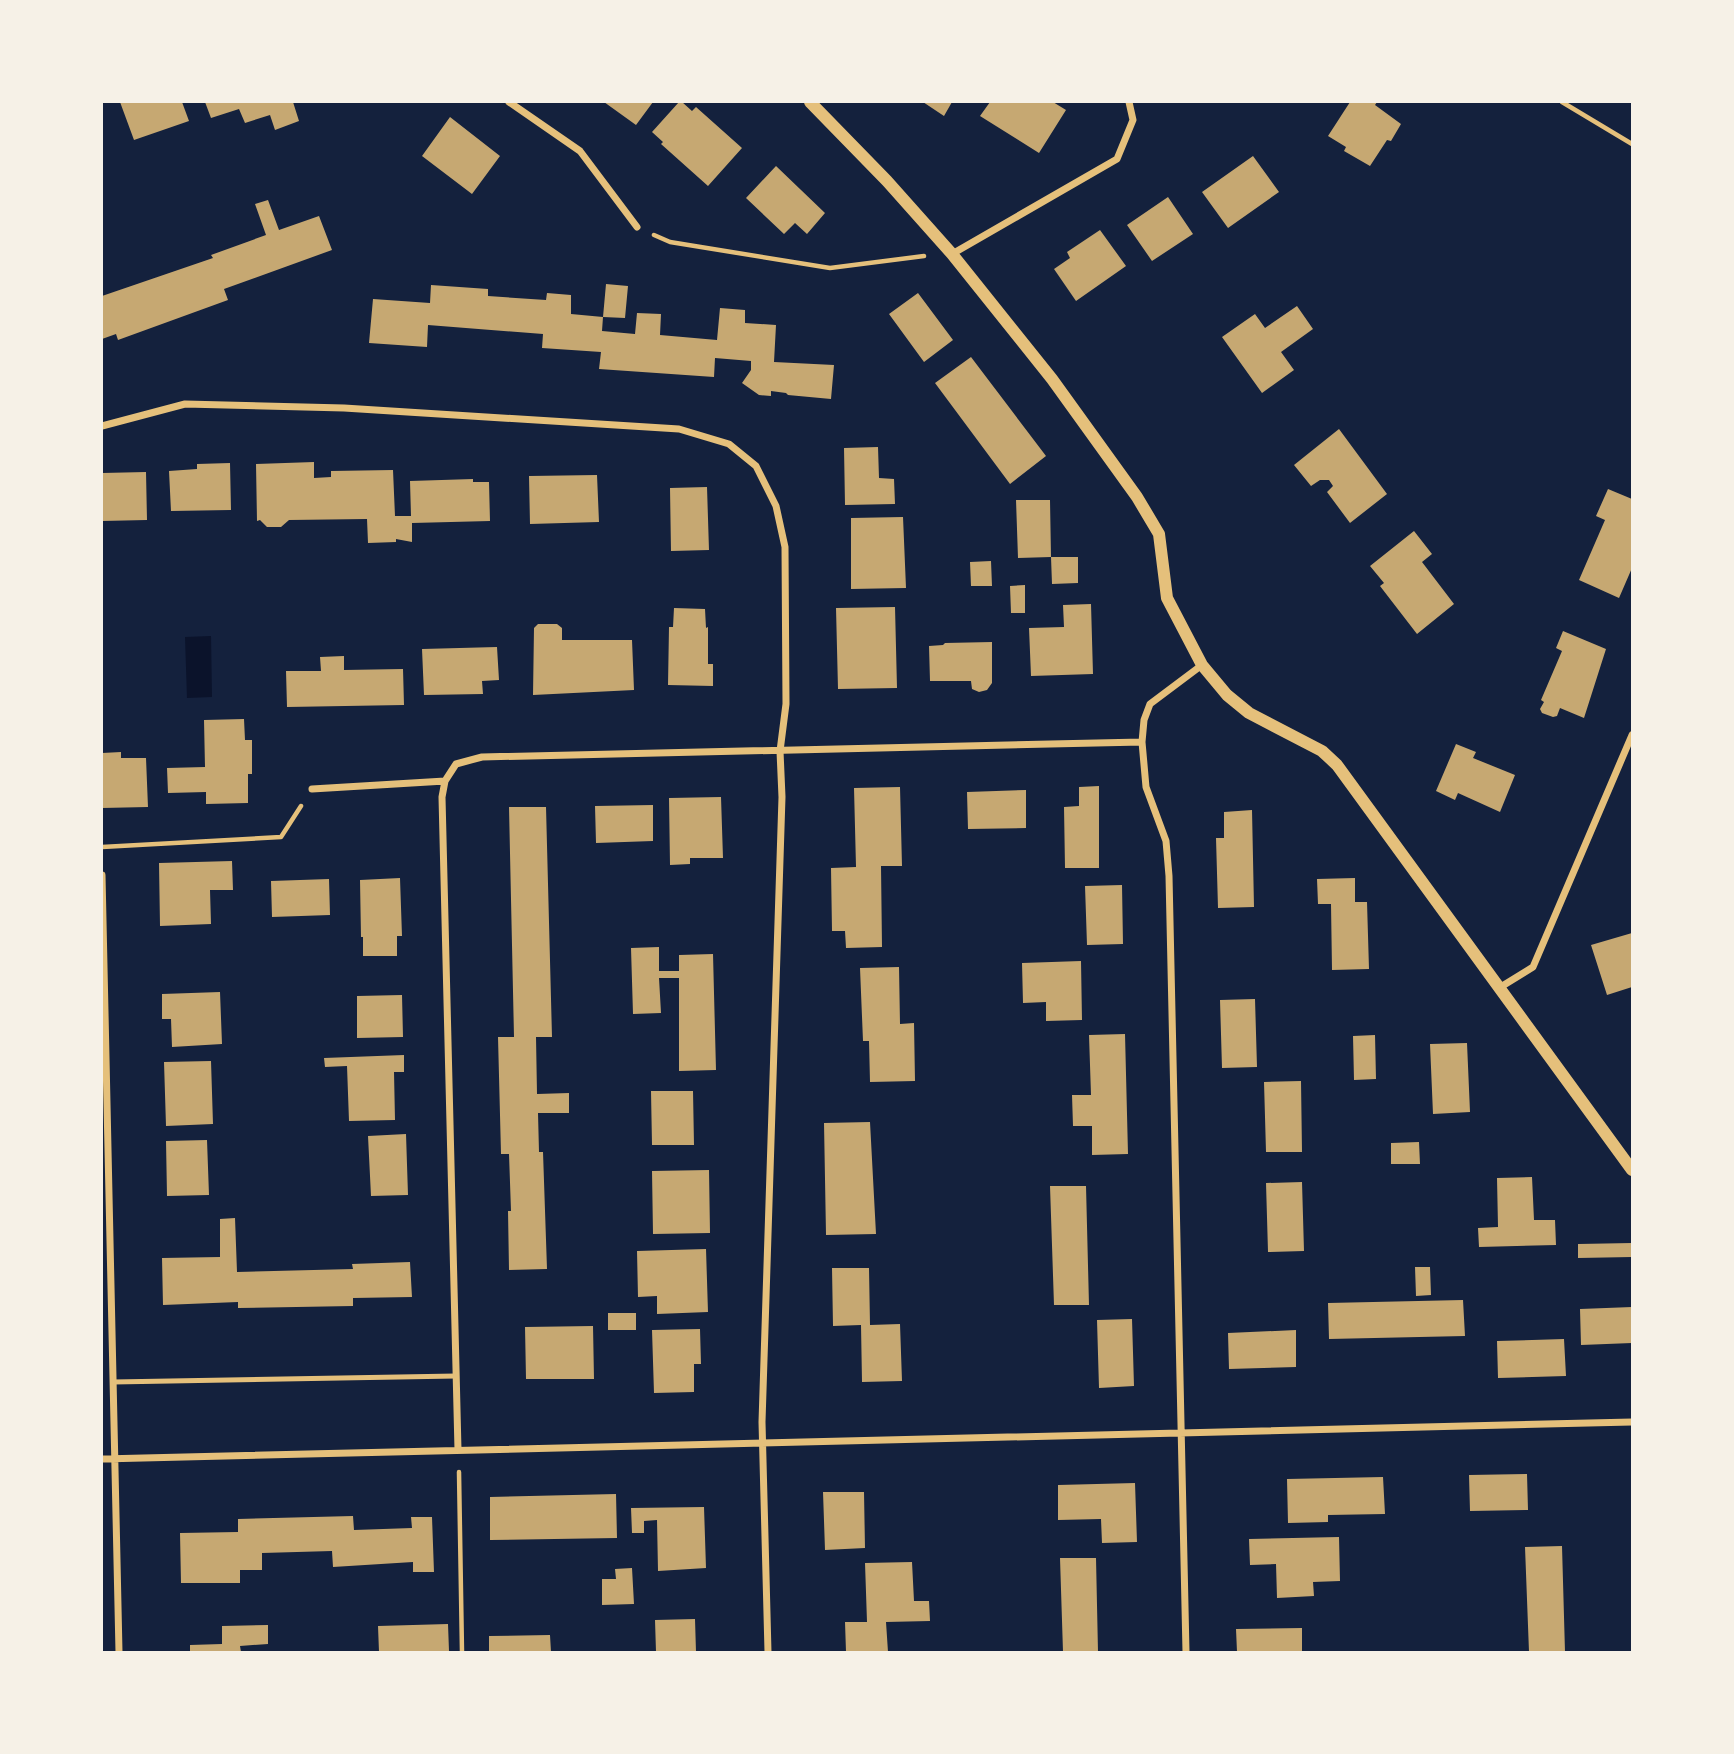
<svg xmlns="http://www.w3.org/2000/svg" width="1734" height="1754" font-family="'Titillium Web',sans-serif">
	<style>
		.water { fill: #0b132b }
		.building { fill: #c6a872 }
		.lines { fill: none; stroke-linecap: round; stroke-linejoin: round }
		.path { stroke: #e5c07b; stroke-width: 4.5 }
		.service { stroke: #e5c07b; stroke-width: 5 }
		.minor { stroke: #e5c07b; stroke-width: 7 }
		.tertiary { stroke: #e5c07b; stroke-width: 12 }
	</style>
	<rect width="100%" height="100%" fill="#14213d"/>
	<path class="water" d="M 211,636 L 212,697 L 187,698 L 185,637 Z"/>
	<path class="building" d="M 120,102 L 182,102 L 189,121 L 134,140 Z
		M 205,102 L 293,102 L 299,121 L 275,130 L 270,115 L 245,123 L 239,109 L 211,118 Z
		M 604,102 L 653,102 L 636,125 Z
		M 679,102 L 682,102 L 692,111 L 696,107 L 742,148 L 708,186 L 661,144 L 663,142 L 652,132 Z
		M 923,102 L 952,102 L 944,116 Z
		M 990,102 L 1053,102 L 1066,110 L 1039,153 L 980,116 Z
		M 1350,102 L 1377,102 L 1375,105 L 1401,124 L 1391,141 L 1387,140 L 1370,166 L 1344,151 L 1346,147 L 1328,136 Z
		M 450,117 L 500,156 L 472,194 L 422,156 Z
		M 1253,156 L 1279,192 L 1228,228 L 1202,192 Z
		M 776,166 L 825,213 L 807,234 L 795,223 L 784,234 L 746,198 Z
		M 1168,197 L 1193,234 L 1152,261 L 1127,225 Z
		M 268,200 L 279,230 L 319,216 L 332,250 L 224,289 L 228,300 L 118,340 L 116,334 L 102,339 L 102,296 L 213,258 L 211,255 L 266,235 L 255,204 Z
		M 1100,230 L 1126,266 L 1076,301 L 1054,269 L 1070,258 L 1067,252 Z
		M 606,284 L 628,286 L 625,318 L 603,317 Z
		M 431,285 L 488,289 L 488,296 L 546,300 L 547,293 L 571,295 L 571,314 L 603,317 L 602,331 L 635,334 L 637,313 L 661,314 L 660,335 L 717,340 L 720,308 L 745,310 L 745,323 L 776,325 L 774,362 L 834,365 L 831,399 L 788,395 L 786,393 L 771,391 L 771,396 L 759,395 L 742,383 L 751,370 L 751,361 L 715,358 L 714,377 L 599,369 L 601,352 L 542,348 L 543,334 L 428,325 L 427,347 L 369,343 L 373,299 L 430,303 Z
		M 918,293 L 953,340 L 924,362 L 889,314 Z
		M 1297,306 L 1313,329 L 1281,352 L 1294,370 L 1262,393 L 1222,337 L 1255,314 L 1265,328 Z
		M 971,357 L 1046,456 L 1010,484 L 935,383 Z
		M 1339,429 L 1387,494 L 1350,523 L 1327,492 L 1333,486 L 1329,480 L 1320,480 L 1311,486 L 1294,465 Z
		M 878,447 L 879,478 L 894,479 L 895,504 L 845,505 L 844,448 Z
		M 314,462 L 314,478 L 331,477 L 331,471 L 393,470 L 395,516 L 411,516 L 410,481 L 473,479 L 473,482 L 489,482 L 490,521 L 412,523 L 412,542 L 396,539 L 396,542 L 368,543 L 367,519 L 289,520 L 281,527 L 267,527 L 260,520 L 257,521 L 256,464 Z
		M 230,463 L 231,510 L 171,511 L 169,471 L 197,469 L 197,464 Z
		M 146,472 L 147,520 L 102,521 L 102,473 Z
		M 597,475 L 599,522 L 530,524 L 529,476 Z
		M 707,487 L 709,550 L 671,551 L 670,488 Z
		M 1608,489 L 1632,499 L 1632,568 L 1619,598 L 1579,580 L 1605,520 L 1596,516 Z
		M 1016,500 L 1050,500 L 1051,557 L 1018,558 Z
		M 903,517 L 906,588 L 851,589 L 851,518 Z
		M 1414,531 L 1432,554 L 1422,562 L 1454,604 L 1417,634 L 1380,586 L 1384,583 L 1370,566 Z
		M 1051,557 L 1078,557 L 1078,583 L 1052,584 Z
		M 991,561 L 992,586 L 971,586 L 970,562 Z
		M 1025,585 L 1025,613 L 1011,613 L 1010,586 Z
		M 1091,604 L 1093,674 L 1031,676 L 1029,628 L 1064,627 L 1063,605 Z
		M 895,607 L 897,688 L 838,689 L 836,608 Z
		M 674,608 L 705,609 L 706,628 L 708,627 L 708,664 L 713,664 L 713,686 L 668,685 L 669,627 L 673,627 Z
		M 538,624 L 557,624 L 562,628 L 562,640 L 632,640 L 634,690 L 533,695 L 534,628 Z
		M 1563,631 L 1606,649 L 1584,718 L 1560,708 L 1557,716 L 1553,717 L 1542,713 L 1540,709 L 1544,702 L 1541,700 L 1562,651 L 1556,648 Z
		M 992,642 L 992,683 L 987,690 L 979,692 L 972,689 L 971,681 L 930,681 L 929,646 L 943,645 L 945,643 Z
		M 497,647 L 499,680 L 482,681 L 483,694 L 424,695 L 422,649 Z
		M 344,656 L 344,670 L 403,669 L 404,705 L 287,707 L 286,671 L 321,671 L 320,657 Z
		M 244,719 L 245,740 L 252,740 L 252,774 L 248,774 L 248,803 L 206,804 L 206,792 L 168,793 L 167,768 L 205,767 L 204,720 Z
		M 1456,744 L 1476,752 L 1473,758 L 1515,775 L 1500,812 L 1458,793 L 1455,800 L 1436,791 Z
		M 121,752 L 121,758 L 146,758 L 148,807 L 102,808 L 102,753 Z
		M 1099,786 L 1099,868 L 1065,868 L 1064,807 L 1079,806 L 1079,787 Z
		M 900,787 L 902,866 L 881,866 L 882,947 L 846,948 L 845,931 L 832,931 L 831,868 L 856,867 L 854,788 Z
		M 1026,790 L 1026,828 L 968,829 L 967,792 Z
		M 721,797 L 723,858 L 690,858 L 690,864 L 670,865 L 669,798 Z
		M 653,805 L 653,841 L 596,843 L 595,806 Z
		M 509,807 L 546,807 L 552,1037 L 536,1037 L 537,1094 L 569,1093 L 569,1113 L 538,1113 L 539,1152 L 543,1152 L 547,1269 L 509,1270 L 508,1211 L 511,1211 L 509,1154 L 501,1154 L 498,1037 L 514,1037 Z
		M 1252,810 L 1254,907 L 1218,908 L 1216,838 L 1224,838 L 1224,812 Z
		M 232,861 L 233,890 L 210,890 L 211,924 L 160,926 L 159,863 Z
		M 400,878 L 402,936 L 397,936 L 397,956 L 363,956 L 363,937 L 361,937 L 360,880 Z
		M 1355,878 L 1355,902 L 1367,902 L 1369,969 L 1332,970 L 1331,904 L 1318,904 L 1317,879 Z
		M 329,879 L 330,915 L 272,917 L 271,881 Z
		M 1122,885 L 1123,944 L 1087,945 L 1085,886 Z
		M 1632,933 L 1632,987 L 1607,995 L 1591,945 Z
		M 659,947 L 659,971 L 679,971 L 679,955 L 713,954 L 716,1070 L 679,1071 L 679,978 L 659,978 L 661,1013 L 633,1014 L 631,948 Z
		M 1081,961 L 1082,1020 L 1046,1021 L 1046,1002 L 1023,1003 L 1022,963 Z
		M 899,967 L 900,1024 L 914,1023 L 915,1081 L 870,1082 L 869,1041 L 863,1041 L 860,968 Z
		M 220,992 L 222,1044 L 172,1047 L 171,1019 L 162,1019 L 162,994 Z
		M 402,995 L 403,1037 L 357,1038 L 357,996 Z
		M 1255,999 L 1257,1067 L 1222,1068 L 1220,1000 Z
		M 1125,1034 L 1128,1154 L 1092,1155 L 1092,1126 L 1073,1126 L 1072,1095 L 1091,1095 L 1089,1035 Z
		M 1375,1035 L 1376,1079 L 1354,1080 L 1353,1036 Z
		M 1467,1043 L 1470,1112 L 1433,1114 L 1430,1044 Z
		M 404,1055 L 404,1072 L 394,1072 L 395,1120 L 349,1121 L 347,1066 L 325,1067 L 324,1058 Z
		M 211,1061 L 213,1124 L 166,1126 L 164,1062 Z
		M 1301,1081 L 1302,1152 L 1266,1152 L 1264,1082 Z
		M 651,1091 L 693,1091 L 694,1145 L 652,1145 Z
		M 870,1122 L 876,1234 L 826,1235 L 824,1123 Z
		M 406,1134 L 408,1195 L 371,1196 L 368,1136 Z
		M 207,1140 L 209,1195 L 167,1196 L 166,1141 Z
		M 1419,1142 L 1420,1164 L 1391,1164 L 1391,1143 Z
		M 709,1170 L 710,1233 L 653,1234 L 652,1171 Z
		M 1532,1177 L 1534,1220 L 1555,1220 L 1556,1245 L 1479,1247 L 1478,1228 L 1498,1227 L 1497,1178 Z
		M 1302,1182 L 1304,1251 L 1268,1252 L 1266,1183 Z
		M 1050,1186 L 1086,1186 L 1089,1305 L 1054,1305 Z
		M 235,1218 L 237,1272 L 353,1269 L 352,1264 L 410,1262 L 412,1297 L 353,1298 L 353,1306 L 238,1308 L 238,1302 L 163,1305 L 162,1258 L 220,1257 L 220,1219 Z
		M 1632,1243 L 1632,1257 L 1578,1258 L 1578,1244 Z
		M 706,1249 L 708,1312 L 657,1314 L 657,1296 L 638,1297 L 637,1251 Z
		M 1415,1267 L 1430,1267 L 1431,1295 L 1416,1296 Z
		M 832,1268 L 869,1268 L 870,1325 L 900,1324 L 902,1381 L 862,1382 L 861,1325 L 833,1326 Z
		M 1463,1300 L 1465,1336 L 1329,1339 L 1328,1303 Z
		M 1632,1307 L 1632,1343 L 1581,1345 L 1580,1309 Z
		M 608,1313 L 636,1313 L 636,1330 L 608,1330 Z
		M 1132,1319 L 1134,1386 L 1099,1388 L 1097,1320 Z
		M 593,1326 L 594,1379 L 526,1379 L 525,1327 Z
		M 700,1329 L 701,1364 L 694,1364 L 694,1392 L 654,1393 L 652,1330 Z
		M 1296,1330 L 1296,1367 L 1229,1369 L 1228,1333 Z
		M 1564,1339 L 1566,1376 L 1498,1378 L 1497,1341 Z
		M 1527,1474 L 1528,1510 L 1470,1511 L 1469,1475 Z
		M 1383,1477 L 1385,1514 L 1328,1515 L 1328,1522 L 1288,1523 L 1287,1479 Z
		M 1135,1483 L 1137,1542 L 1102,1543 L 1101,1519 L 1058,1520 L 1058,1485 Z
		M 823,1492 L 864,1492 L 865,1548 L 825,1550 Z
		M 616,1494 L 617,1538 L 490,1540 L 490,1497 Z
		M 704,1507 L 706,1568 L 658,1571 L 657,1520 L 644,1521 L 644,1533 L 632,1533 L 631,1508 Z
		M 353,1516 L 354,1530 L 412,1528 L 411,1517 L 432,1517 L 434,1572 L 413,1572 L 413,1562 L 333,1567 L 332,1551 L 262,1553 L 262,1570 L 240,1570 L 240,1583 L 181,1583 L 180,1533 L 238,1532 L 238,1519 Z
		M 1339,1537 L 1340,1581 L 1313,1582 L 1314,1596 L 1277,1598 L 1276,1564 L 1250,1565 L 1249,1539 Z
		M 1562,1546 L 1565,1652 L 1529,1652 L 1525,1547 Z
		M 1060,1558 L 1096,1558 L 1098,1652 L 1063,1652 Z
		M 912,1562 L 914,1601 L 929,1601 L 930,1621 L 886,1622 L 888,1652 L 846,1652 L 845,1622 L 867,1622 L 865,1563 Z
		M 632,1568 L 634,1604 L 602,1605 L 602,1579 L 616,1579 L 615,1569 Z
		M 695,1619 L 696,1652 L 656,1652 L 655,1620 Z
		M 448,1624 L 449,1651 L 379,1652 L 378,1626 Z
		M 268,1625 L 268,1644 L 240,1646 L 241,1652 L 190,1652 L 190,1645 L 222,1644 L 222,1626 Z
		M 1302,1628 L 1302,1652 L 1237,1652 L 1236,1629 Z
		M 550,1635 L 551,1652 L 489,1652 L 489,1636 Z"/>
	<g class="lines">
		<path class="path" d="M 1562,102 L 1632,144
			M 654,235 L 670,242 L 830,268 L 924,256
			M 102,847 L 281,837 L 301,806
			M 459,1472 L 462,1652"/>
		<path class="service" d="M 113,1382 L 456,1376"/>
		<path class="minor" d="M 509,102 L 580,151 L 637,227
			M 952,254 L 1117,159 L 1133,120 L 1129,102
			M 102,426 L 185,404 L 344,408 L 679,429 L 729,444 L 756,466 L 776,506 L 785,547 L 786,704 L 780,751 L 782,797 L 762,1422 L 768,1652
			M 312,789 L 445,781
			M 102,875 L 119,1652
			M 1499,988 L 1533,967 L 1632,735
			M 458,1450 L 442,797 L 445,781 L 456,764 L 482,757 L 1142,742
			M 102,1459 L 1632,1422
			M 1186,1652 L 1169,876 L 1166,841 L 1146,787 L 1142,742 L 1144,720 L 1150,704 L 1202,665"/>
		<path class="tertiary" d="M 810,102 L 887,181 L 952,254 L 1052,379 L 1137,497 L 1159,534 L 1167,598 L 1202,665 L 1227,695 L 1249,713 L 1322,751 L 1337,765 L 1632,1170"/>
	</g>
	<rect width="1734" height="1754" fill="none" stroke="#f6f1e7" stroke-width="206"/>
</svg>
